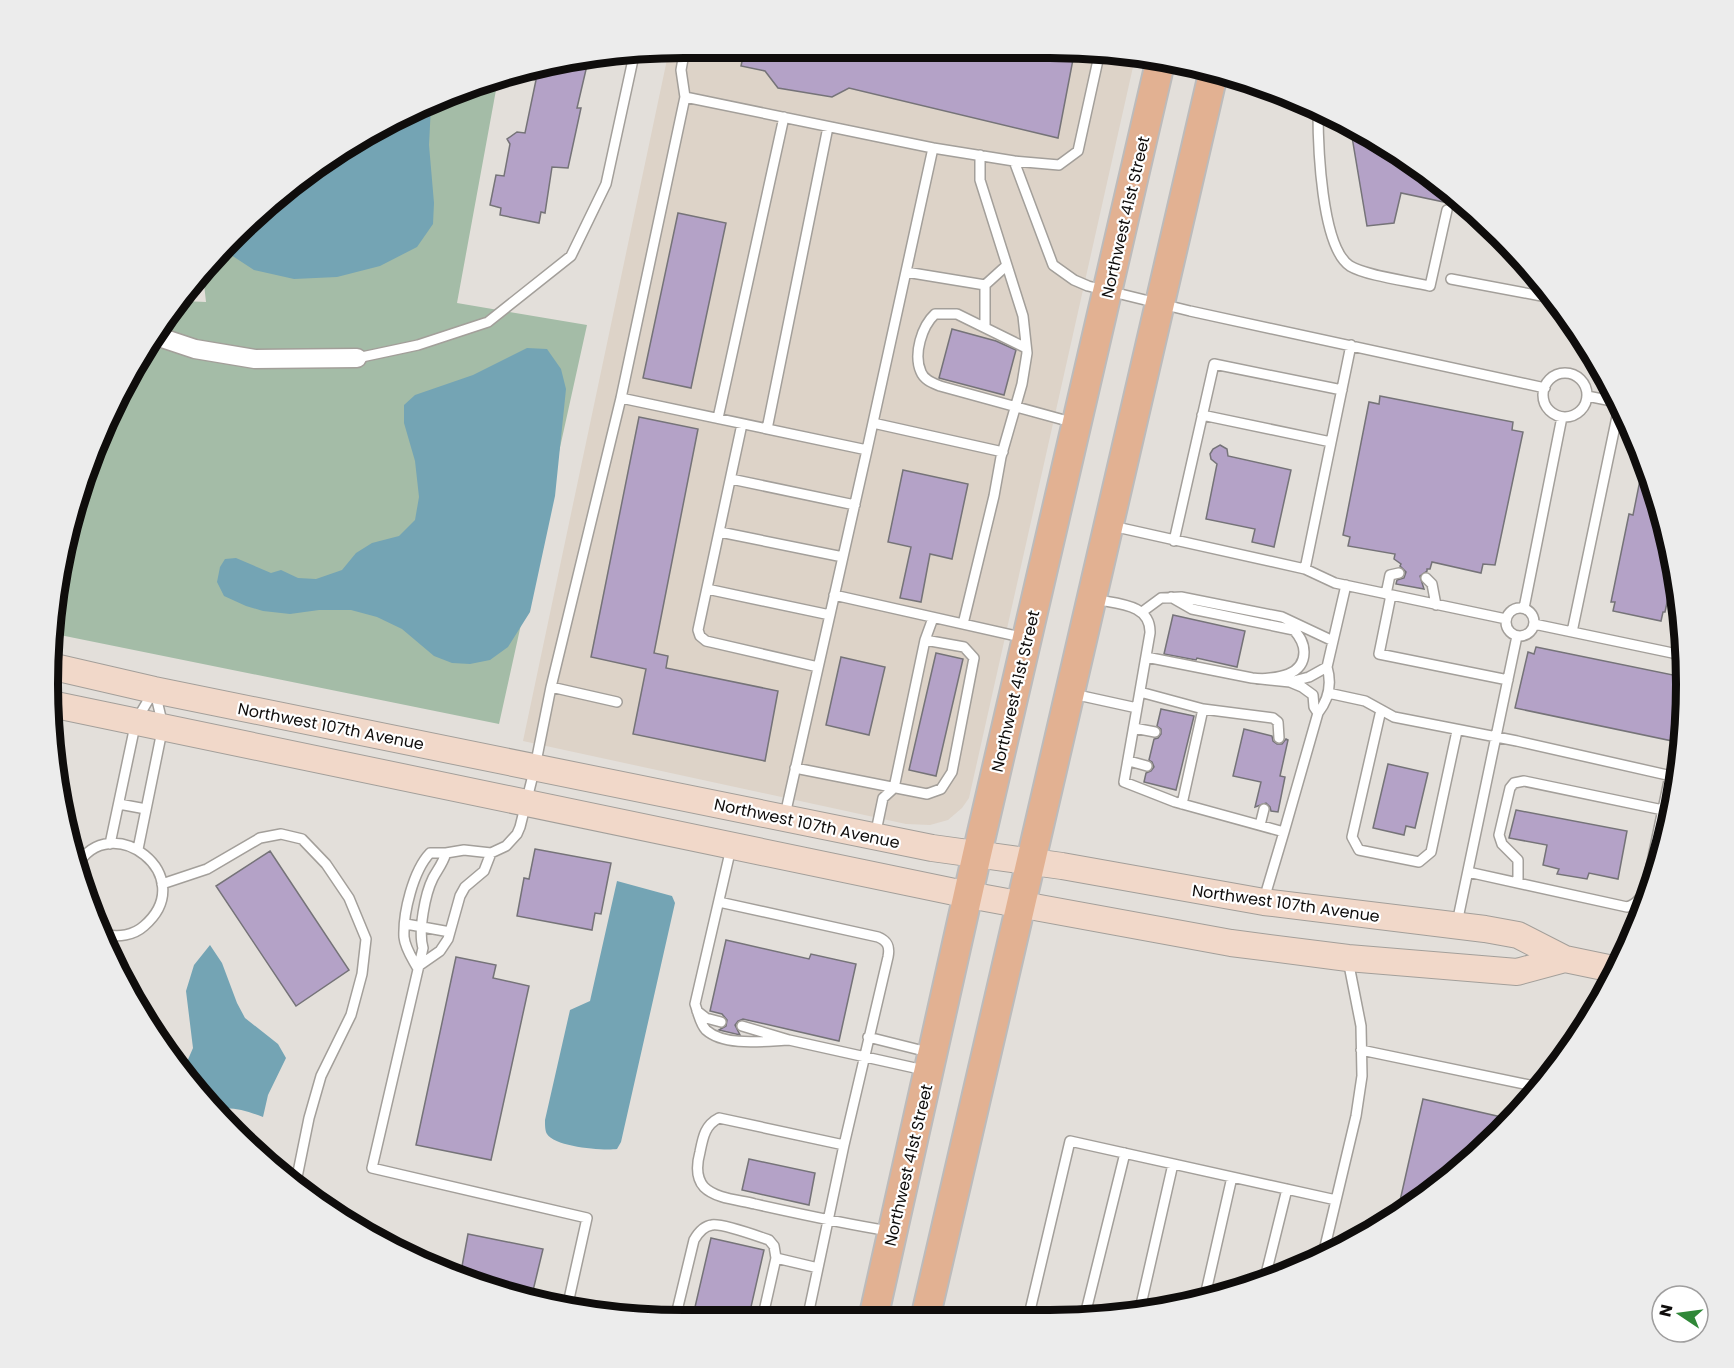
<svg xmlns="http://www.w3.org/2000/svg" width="1734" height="1368" font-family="Poppins,sans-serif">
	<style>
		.built { fill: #ddd3c8 }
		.green { fill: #a4bca7 }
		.water { fill: #74a4b4 }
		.building { fill: #b4a2c7; stroke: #757378; stroke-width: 1.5 }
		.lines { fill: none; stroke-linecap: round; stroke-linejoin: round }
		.lane-casing { stroke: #a39f9a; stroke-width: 12 }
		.street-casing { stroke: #a39f9a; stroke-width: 21 }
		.secondary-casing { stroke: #a39f9a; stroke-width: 28 }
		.primary-casing { stroke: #bcbbbb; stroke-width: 32 }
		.lane { stroke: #fff; stroke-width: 9 }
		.street { stroke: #fff; stroke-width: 18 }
		.secondary { stroke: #f1d8c9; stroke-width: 26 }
		.primary { stroke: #e2b192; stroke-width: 28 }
		.labels { text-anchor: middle; stroke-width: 4.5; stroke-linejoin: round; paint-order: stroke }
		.street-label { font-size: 16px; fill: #0f0d0c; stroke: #fff }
		.rim { fill: none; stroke: #0f0d0c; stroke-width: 8 }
	</style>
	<rect width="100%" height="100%" fill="#e3dfda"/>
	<path class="built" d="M 684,48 L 1091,49 L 1135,58 L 969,798 L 962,808 L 948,820 L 930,825 L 906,824 L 523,741 L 669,50 Z"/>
	<path class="green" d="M 498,79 L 457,303 L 587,325 L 499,724 L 55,634 L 70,519 L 133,366 L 183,301 L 206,302 L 203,275 L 235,234 L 366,133 Z"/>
	<path class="water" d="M 431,106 L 429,145 L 434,203 L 433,224 L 417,247 L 380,266 L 337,277 L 294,279 L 254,270 L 231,255 L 227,244 L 235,234 L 366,133 Z
		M 527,348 L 547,349 L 561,369 L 566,389 L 555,496 L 530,612 L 508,647 L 490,660 L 470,664 L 452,663 L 434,656 L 402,629 L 377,617 L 351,610 L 319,610 L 290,614 L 263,611 L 246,606 L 224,596 L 217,582 L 220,567 L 225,559 L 236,558 L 271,573 L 281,570 L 298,578 L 316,579 L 342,570 L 356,553 L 372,543 L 399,536 L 415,520 L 419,497 L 415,461 L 404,423 L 404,405 L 415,395 L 473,375 Z
		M 617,881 L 672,896 L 675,903 L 621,1142 L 617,1149 C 603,1151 555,1147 547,1134 C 545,1131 545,1125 545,1120 L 570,1010 L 590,1001 Z
		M 210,945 L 222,963 L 237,1003 L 245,1018 L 278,1044 L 286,1058 L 268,1095 L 263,1117 C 247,1111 230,1105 213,1110 L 206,1103 L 183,1071 L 193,1048 L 186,991 L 194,965 Z"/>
	<path class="building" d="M 745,48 L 1075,49 L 1058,138 L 849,88 L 832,97 L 778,88 L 765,71 L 741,66 Z
		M 588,61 L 577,108 L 581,108 L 568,168 L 552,167 L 545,213 L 541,212 L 539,223 L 500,215 L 501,208 L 490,205 L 496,175 L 504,176 L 510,144 L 507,139 L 517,132 L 525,133 L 536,80 L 507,75 L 520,70 Z
		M 1350,125 L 1368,133 L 1472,208 L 1401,193 L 1394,223 L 1367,226 Z
		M 678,213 L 726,223 L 691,388 L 643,378 Z
		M 952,329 L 996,341 L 1016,350 L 1004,395 L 939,378 Z
		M 1380,396 L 1513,422 L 1512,430 L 1523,432 L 1495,565 L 1483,564 L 1481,573 L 1432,562 L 1430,569 L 1427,569 L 1427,571 L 1420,576 L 1424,589 L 1396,584 L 1397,580 L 1404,578 L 1406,572 L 1400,566 L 1401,564 L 1394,559 L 1395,554 L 1348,546 L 1350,537 L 1343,535 L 1369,402 L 1379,404 Z
		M 639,417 L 698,429 L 654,653 L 668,656 L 666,668 L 778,691 L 765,761 L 633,734 L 646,669 L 591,657 Z
		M 1220,445 L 1227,449 L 1228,456 L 1291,470 L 1274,547 L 1252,542 L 1255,529 L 1206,519 L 1217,464 L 1211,459 L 1210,454 L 1213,449 Z
		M 1644,460 L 1652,480 L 1677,584 L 1673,599 L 1668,598 L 1665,612 L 1663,612 L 1661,621 L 1613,611 L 1615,602 L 1611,602 L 1629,514 L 1633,515 Z
		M 903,470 L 968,484 L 952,559 L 930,554 L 921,602 L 900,598 L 911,547 L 888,542 Z
		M 1173,615 L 1245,631 L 1237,667 L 1197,658 L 1196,660 L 1164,654 Z
		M 1536,647 L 1683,677 L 1685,726 L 1682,743 L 1515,708 L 1528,652 L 1534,654 Z
		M 936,653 L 963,659 L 936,776 L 909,770 Z
		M 841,657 L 885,667 L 869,735 L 826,725 Z
		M 1161,709 L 1194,716 L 1176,790 L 1144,782 L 1146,773 L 1151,771 L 1154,767 L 1152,762 L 1149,760 L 1154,739 L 1158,738 L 1161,734 L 1161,729 L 1157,726 Z
		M 1244,729 L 1272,736 L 1273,741 L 1277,744 L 1282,744 L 1286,739 L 1288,740 L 1280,776 L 1285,777 L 1278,812 L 1271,811 L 1270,807 L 1266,803 L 1255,807 L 1261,782 L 1233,776 Z
		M 1388,764 L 1428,773 L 1415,828 L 1406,826 L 1404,835 L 1373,828 Z
		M 1516,810 L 1627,831 L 1618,879 L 1589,873 L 1587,879 L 1557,874 L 1559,869 L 1543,865 L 1547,845 L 1509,838 Z
		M 535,849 L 611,863 L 601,914 L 595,913 L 592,930 L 517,916 L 524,878 L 529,879 Z
		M 270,851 L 349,970 L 296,1006 L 216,886 Z
		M 726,940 L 809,959 L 811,954 L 856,964 L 839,1041 L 743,1019 L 738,1021 L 735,1025 L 740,1035 L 719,1030 L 726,1026 L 727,1020 L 722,1014 L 710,1011 Z
		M 456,957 L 496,965 L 493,978 L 529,986 L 491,1160 L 416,1145 Z
		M 1423,1099 L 1510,1119 L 1469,1162 L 1397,1214 Z
		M 749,1159 L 815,1173 L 809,1205 L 742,1190 Z
		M 468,1234 L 543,1249 L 531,1299 L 460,1277 Z
		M 711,1238 L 764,1250 L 748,1320 L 692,1320 Z"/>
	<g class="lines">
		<g class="lane-casing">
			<path id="lane" d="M 685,97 L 933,148 L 1014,161 L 1053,265 L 1074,280 L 1088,286 L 1190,311 L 1545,388
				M 1318,111 C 1318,144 1321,247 1350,266 C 1367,276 1409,281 1430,286 L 1447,210
				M 1014,161 L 1059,165 L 1078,151 L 1100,51
				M 906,272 L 985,285 L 1006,266
				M 1451,279 L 1552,298
				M 985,285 L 985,327
				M 1026,348 L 957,314 L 935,314 C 922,326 913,354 921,372 C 924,380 933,383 940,386 L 1075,423
				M 357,358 L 418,345 L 488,322 L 571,256 L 606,184 L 634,55
				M1543 395a22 22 0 1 1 44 0a22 22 0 1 1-44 0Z
				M 1587,396 L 1617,402
				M 621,398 L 867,450 L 785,815
				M 1202,415 L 1331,442
				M 718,418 L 784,117
				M 873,423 L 1003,452
				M 742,424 L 698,630 L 700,636 L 706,641 L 818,667
				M 767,429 L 828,127
				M 867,450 L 933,148
				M 731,479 L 855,505
				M 1112,526 L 1305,569 L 1335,583 L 1506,619
				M 720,532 L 843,557
				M 1174,541 L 1214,364 L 1342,390
				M 1305,569 L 1351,345
				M 1426,578 L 1432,584 L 1436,605
				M 707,589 L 830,615
				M 1386,594 L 1390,575 L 1399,573
				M 834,595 L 1025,638
				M 1391,595 L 1379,654 L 1508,680
				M 1171,597 L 1192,609 L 1294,630 C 1300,637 1304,643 1304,652 C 1304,676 1277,678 1258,679
				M 1094,599 C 1116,604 1151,603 1150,633 L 1137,708
				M1506 622a14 14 0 1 1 28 0a14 14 0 1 1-28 0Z
				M 1524,608 L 1562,417
				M 1142,612 L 1161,598 L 1181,597 L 1282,617 L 1333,641
				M 963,624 L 994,496 L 1001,457 L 1022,384 L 1027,353 L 1023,316 L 980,180 L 980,155
				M 1534,624 L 1682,655
				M 1572,632 L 1619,407
				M 1146,657 L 1252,678 L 1290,682 L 1309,677 L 1327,667
				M 1290,682 L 1302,687 L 1313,695 L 1314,707 L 1318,713
				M 551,687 L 617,702
				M 1140,692 L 1203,709 L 1182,804
				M 1328,693 L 1365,701 L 1394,717 L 1517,741 L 1676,777
				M 1073,694 L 1137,708 L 1124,782 L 1175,802 L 1284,832 L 1264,899
				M 1203,709 L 1273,718 L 1278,722 L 1279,738
				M 1381,710 L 1352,837 L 1359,850 L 1419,862 L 1431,852 L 1457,731
				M 1134,728 L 1155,732
				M 1129,761 L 1147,766
				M 795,768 L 927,794 L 941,789 L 952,772 L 974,658 L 964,647 L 925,640
				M 119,804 L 146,809
				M 1260,825 L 1264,809
				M 1284,832 L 1318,713 C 1329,699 1332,684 1327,667 L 1346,585
				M 875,836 L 883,798 L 894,788 L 925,640 L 933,618
				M 110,844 L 136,721 L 153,692
				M 731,848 L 695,1004 C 698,1012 700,1024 706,1030 C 725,1047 765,1041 789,1040
				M 138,849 L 163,726 L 155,692
				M 446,853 C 443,863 438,869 433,878 C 425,894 418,931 423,948 L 372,1168 L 587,1218 L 567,1308
				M 77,866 C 110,807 202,876 144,926 C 134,935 118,938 105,934
				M 1468,872 L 1627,907 C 1640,903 1643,894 1648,881 L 1670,776
				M 1518,883 L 1518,860 L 1502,844 L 1499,835 L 1510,788 L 1514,783 L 1524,781 L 1663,810
				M 162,884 L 207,869 L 260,838 L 281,834 L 302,839 L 326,864 L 349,898 L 366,939 L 362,974 L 351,1015 L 321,1076 L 309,1118 L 295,1187
				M 719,902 L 878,937 C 888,941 890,947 888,957 L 844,1145 L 807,1320
				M 1457,923 L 1517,636
				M 406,924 L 450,932
				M 417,967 C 412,958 405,948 404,937 C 403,913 413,871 430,853 L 446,853 L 464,850 L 491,853 L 506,846 L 517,834 L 520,827 L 535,767 L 551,687 L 621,398 L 685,97 L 681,70 L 685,48
				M 417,967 L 440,951 L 448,939 L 460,896 L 465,887 L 484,871 L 491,853
				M 697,1011 L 706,1018 L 721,1022
				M 742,1026 L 789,1040 L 924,1070
				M 868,1037 L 928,1052
				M 1361,1050 L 1539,1087
				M 844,1145 L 719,1118 C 705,1125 703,1137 700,1152 C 697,1163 695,1177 704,1187 C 716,1199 740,1200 755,1204 C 800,1214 845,1224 890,1231
				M 1323,1255 L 1356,1116 L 1362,1076 L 1361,1026 L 1348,960
				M 1264,1282 L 1287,1189
				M 1205,1296 L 1232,1177
				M 1140,1309 L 1173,1164
				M 675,1319 L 694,1240 C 698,1233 704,1226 712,1225 C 722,1223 757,1236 769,1240 L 774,1246 L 776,1258 L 818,1268
				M 1028,1319 L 1070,1141 L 1336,1200
				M 1084,1319 L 1125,1153
				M 762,1320 L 776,1258"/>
		</g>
		<g class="street-casing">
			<path id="street" d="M 156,336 L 195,349 L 255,359 L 357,358"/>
		</g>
		<g class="secondary-casing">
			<path id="secondary" d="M 50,666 L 154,690 L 932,848 L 1062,866 L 1264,902 L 1485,929 L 1518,935 L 1565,959 L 1618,970
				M 51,704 L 969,895 L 1231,943 L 1348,958 L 1517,972 L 1565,959"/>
		</g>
		<g class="primary-casing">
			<path id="primary" d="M 873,1319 L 977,854 L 1160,63
				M 925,1319 L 1213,74"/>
		</g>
		<use href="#lane" class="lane"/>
		<use href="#street" class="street"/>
		<use href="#secondary" class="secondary"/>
		<use href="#primary" class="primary"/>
	</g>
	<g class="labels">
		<g class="street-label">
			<text transform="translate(1125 217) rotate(-77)" y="6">Northwest 41st Street</text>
			<text transform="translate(1015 691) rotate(-77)" y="6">Northwest 41st Street</text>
			<text transform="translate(331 726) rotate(11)" y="6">Northwest 107th Avenue</text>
			<text transform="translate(807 823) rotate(12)" y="6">Northwest 107th Avenue</text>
			<text transform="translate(1286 903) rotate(8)" y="6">Northwest 107th Avenue</text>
			<text transform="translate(908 1165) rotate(-77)" y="6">Northwest 41st Street</text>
		</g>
	</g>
	<path d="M0 0H1734V1368H0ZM684 58H1050A626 626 0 0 1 1676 684V684A626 626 0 0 1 1050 1310H684A626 626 0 0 1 58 684V684A626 626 0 0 1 684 58Z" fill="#ececec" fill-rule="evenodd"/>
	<path class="rim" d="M684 58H1050A626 626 0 0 1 1676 684V684A626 626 0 0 1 1050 1310H684A626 626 0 0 1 58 684V684A626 626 0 0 1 684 58Z"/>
	<g transform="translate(1680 1314) rotate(283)"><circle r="28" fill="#ffffff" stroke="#9f9e9e" stroke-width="1.5"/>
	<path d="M0-4.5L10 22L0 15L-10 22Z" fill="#308838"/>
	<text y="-9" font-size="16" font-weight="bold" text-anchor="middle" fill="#0f0d0c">N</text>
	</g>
</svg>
